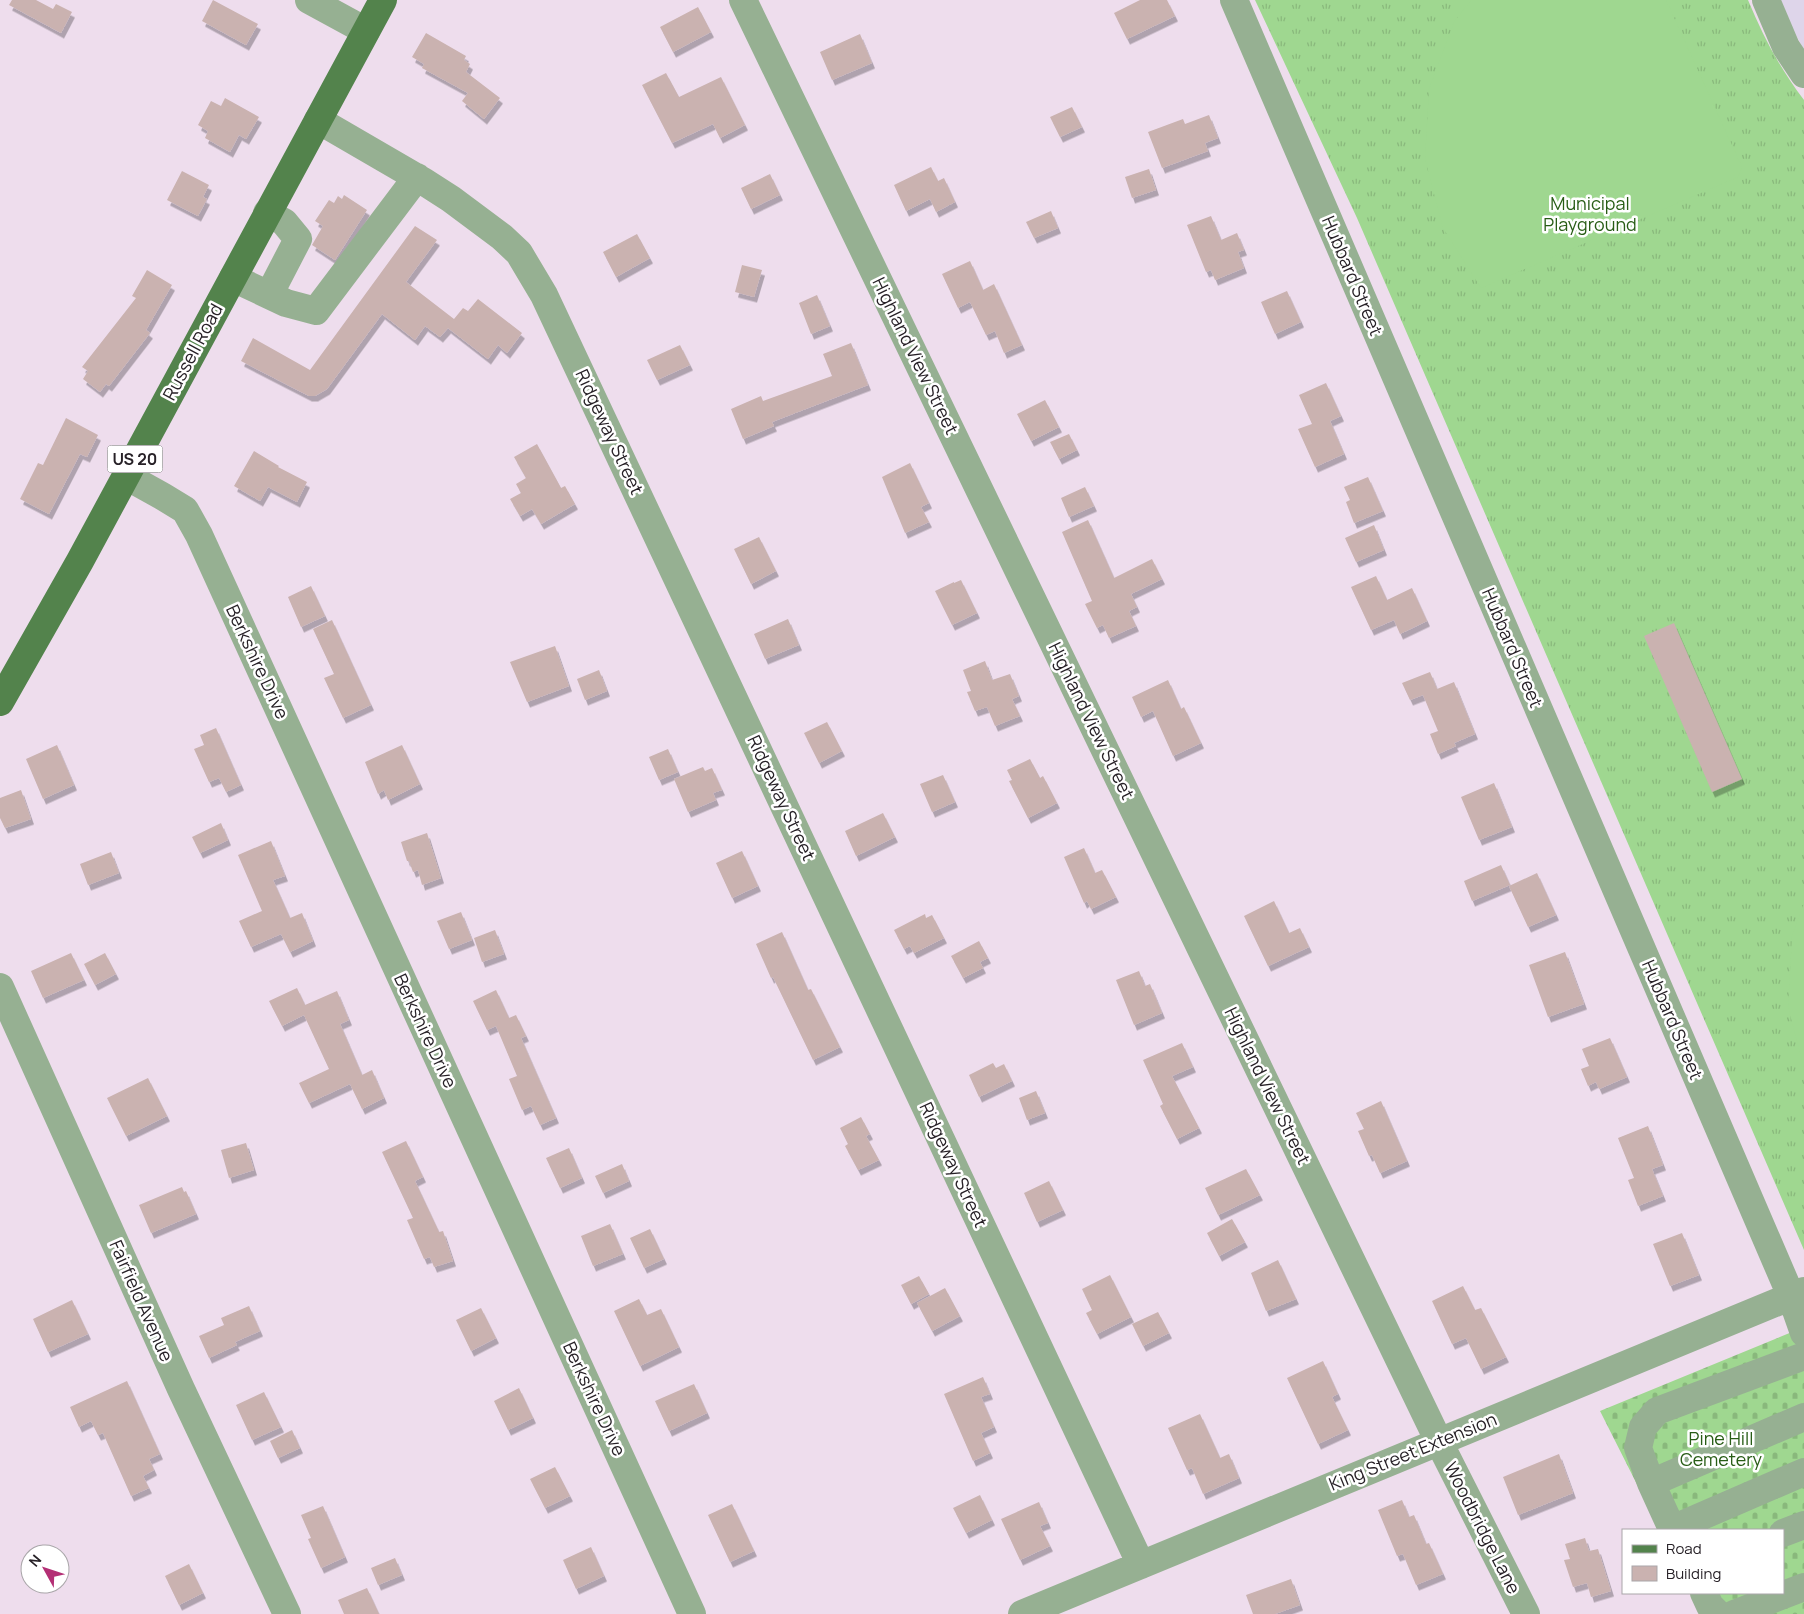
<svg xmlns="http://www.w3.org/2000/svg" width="1804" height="1614" font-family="Manrope,sans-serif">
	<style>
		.education { fill: #ded5ea }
		.grass { fill: url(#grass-tufts) }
		.cemetery { fill: url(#cemetery-stones) }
		.garden { fill: #9fd790 }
		.building { fill: #cab2b0; filter: url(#shadow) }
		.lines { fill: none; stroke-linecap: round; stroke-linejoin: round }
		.minor { stroke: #96b092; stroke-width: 28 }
		.major { stroke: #53834c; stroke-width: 28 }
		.labels { text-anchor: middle; stroke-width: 5; stroke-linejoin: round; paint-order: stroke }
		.shield { fill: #fff; stroke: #686468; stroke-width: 1 }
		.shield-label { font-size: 16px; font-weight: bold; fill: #272127 }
		.park-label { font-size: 18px; fill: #285d16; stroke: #fff }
		.street-label { font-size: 18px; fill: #272127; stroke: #fff }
	</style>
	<defs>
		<pattern id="grass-tufts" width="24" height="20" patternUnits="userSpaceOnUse" patternTransform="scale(1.25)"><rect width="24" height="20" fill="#9fd790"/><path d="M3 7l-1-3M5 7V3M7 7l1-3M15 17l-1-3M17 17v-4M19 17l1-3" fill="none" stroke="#89b87c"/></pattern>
		<pattern id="cemetery-stones" width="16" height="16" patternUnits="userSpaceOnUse" patternTransform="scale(1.25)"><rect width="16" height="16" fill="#9fd790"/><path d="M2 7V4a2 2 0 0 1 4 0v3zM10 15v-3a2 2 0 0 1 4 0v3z" fill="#89b87c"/></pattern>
		<filter id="shadow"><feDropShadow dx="3" dy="5.5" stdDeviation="0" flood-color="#0004"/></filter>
	</defs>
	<rect width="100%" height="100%" fill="#eedded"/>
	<path class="education" d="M 1781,0 L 1804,0 L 1804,50 L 1793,29 Z"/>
	<path class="grass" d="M 1255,0 L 1748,0 C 1763,36 1780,69 1804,100 L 1804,1250 L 1357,218 Z"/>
	<path class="cemetery" d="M 1804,1327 L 1804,1614 L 1700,1614 L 1691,1593 L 1783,1593 L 1783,1530 L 1660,1530 L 1600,1411 Z"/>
	<path class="garden" d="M 1471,0 L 1666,0 L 1742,167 L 1738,177 L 1481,288 L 1443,228 L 1425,159 L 1429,89 L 1454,22 Z
		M 1804,903 L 1804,1068 L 1788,1007 L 1792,936 Z"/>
	<path class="building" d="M 12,0 L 36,0 L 53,9 L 56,4 L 72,12 L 61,33 L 9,5 Z
		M 213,0 L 258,24 L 246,45 L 202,21 Z
		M 1140,0 L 1167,0 L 1175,16 L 1127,39 L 1114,13 Z
		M 698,7 L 711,32 L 673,52 L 660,27 Z
		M 426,33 L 466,56 L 464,60 L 470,64 L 466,72 L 500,98 L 484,119 L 462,101 L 468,93 L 422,68 L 424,64 L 412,57 Z
		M 860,34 L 872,63 L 832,80 L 820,52 Z
		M 666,73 L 679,97 L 721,77 L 745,125 L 720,138 L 713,124 L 672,143 L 642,85 Z
		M 225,98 L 259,117 L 246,139 L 239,135 L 230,152 L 205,138 L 208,131 L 198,125 L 211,101 L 221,106 Z
		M 1072,107 L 1082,127 L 1060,137 L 1050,117 Z
		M 1209,115 L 1218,138 L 1205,143 L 1208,151 L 1162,168 L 1148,132 L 1183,119 L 1185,124 Z
		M 931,167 L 938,181 L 944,178 L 955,202 L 936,212 L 930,199 L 906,211 L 894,185 Z
		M 1149,169 L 1156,190 L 1132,198 L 1125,177 Z
		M 182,171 L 209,185 L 203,197 L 207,199 L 198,216 L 167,200 Z
		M 770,174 L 780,195 L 751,209 L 741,188 Z
		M 344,195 L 367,210 L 335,260 L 312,245 L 323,226 L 315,221 L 329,200 L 334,203 L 338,196 L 342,199 Z
		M 1051,211 L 1058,228 L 1034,238 L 1026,222 Z
		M 1211,216 L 1221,240 L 1237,233 L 1244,250 L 1238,252 L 1244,268 L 1215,280 L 1211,270 L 1206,272 L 1187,225 Z
		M 415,226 L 437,240 L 406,282 L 454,319 L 463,308 L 468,311 L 478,299 L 522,333 L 507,353 L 498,345 L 488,359 L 448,328 L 440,337 L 425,326 L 415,340 L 382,314 L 327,389 L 315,396 L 309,396 L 241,361 L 253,338 L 310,370 Z
		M 637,234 L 650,258 L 616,277 L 603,252 Z
		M 970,261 L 983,290 L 994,284 L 1022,345 L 1004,353 L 995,331 L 986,335 L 970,302 L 958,308 L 942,274 Z
		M 742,265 L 762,270 L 754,297 L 735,292 Z
		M 147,270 L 172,285 L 146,330 L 150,333 L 109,386 L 106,384 L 100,392 L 83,379 L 88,371 L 82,367 L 136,298 L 132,296 Z
		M 1287,291 L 1301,322 L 1275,334 L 1261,302 Z
		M 817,295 L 830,326 L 811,334 L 799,303 Z
		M 851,343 L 868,385 L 772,422 L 774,426 L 743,439 L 731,409 L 761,396 L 763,401 L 832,376 L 823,354 Z
		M 680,345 L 690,365 L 657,380 L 647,360 Z
		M 1326,383 L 1341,416 L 1330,421 L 1344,454 L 1315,467 L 1298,429 L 1312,424 L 1299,395 Z
		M 1045,400 L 1059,427 L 1031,441 L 1017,414 Z
		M 66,418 L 98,435 L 87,457 L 80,454 L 49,514 L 20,499 L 38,463 L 43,465 Z
		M 1069,434 L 1077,450 L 1059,459 L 1050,442 Z
		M 537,444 L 561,488 L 565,486 L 575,504 L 541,524 L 532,509 L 520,516 L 510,499 L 521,493 L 516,484 L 526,478 L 514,457 Z
		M 254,451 L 279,466 L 278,467 L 307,482 L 297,502 L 268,487 L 260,501 L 234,486 Z
		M 910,463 L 929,503 L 921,507 L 929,522 L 905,533 L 882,477 Z
		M 1368,477 L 1383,511 L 1354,523 L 1346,502 L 1350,500 L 1344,487 Z
		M 1085,487 L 1094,506 L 1069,517 L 1061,498 Z
		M 1088,520 L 1114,578 L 1152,559 L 1162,579 L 1131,594 L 1137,607 L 1129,611 L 1136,626 L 1109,638 L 1103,625 L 1097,628 L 1085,604 L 1092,601 L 1062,532 Z
		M 1374,525 L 1384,550 L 1356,562 L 1345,538 Z
		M 759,537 L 776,571 L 751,584 L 734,549 Z
		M 1376,576 L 1387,600 L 1412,588 L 1427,621 L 1400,634 L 1394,620 L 1371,630 L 1351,587 Z
		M 961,580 L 977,613 L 952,625 L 935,591 L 954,582 L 954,583 Z
		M 311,586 L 325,616 L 301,627 L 288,597 Z
		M 788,619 L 799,645 L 765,659 L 754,634 Z
		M 332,620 L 371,705 L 343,718 L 324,678 L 334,674 L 313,629 Z
		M 1674,623 L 1742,779 L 1712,792 L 1644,636 Z
		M 555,646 L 569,686 L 527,702 L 510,662 Z
		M 985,661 L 992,680 L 1010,674 L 1019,696 L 1012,699 L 1020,716 L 995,726 L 987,707 L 975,711 L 967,692 L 971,691 L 963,670 Z
		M 599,670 L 607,691 L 585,700 L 577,679 Z
		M 1430,672 L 1437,689 L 1454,682 L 1475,734 L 1454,743 L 1456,746 L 1438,754 L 1430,734 L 1438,731 L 1423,695 L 1410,700 L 1402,683 Z
		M 1168,680 L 1181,709 L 1184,707 L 1201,743 L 1173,756 L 1153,711 L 1141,717 L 1132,697 Z
		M 827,722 L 842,751 L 819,763 L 804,733 Z
		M 216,728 L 241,785 L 226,792 L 219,778 L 209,782 L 194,749 L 204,745 L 200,735 Z
		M 57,745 L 74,785 L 43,799 L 26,759 Z
		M 402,745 L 420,784 L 388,800 L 384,790 L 378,794 L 365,762 Z
		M 668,749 L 678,772 L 659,780 L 649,757 Z
		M 1030,759 L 1040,778 L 1043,776 L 1057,803 L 1028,818 L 1009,781 L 1012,780 L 1007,770 Z
		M 703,767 L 705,771 L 712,768 L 722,790 L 713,793 L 716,800 L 688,812 L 674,779 Z
		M 943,775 L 955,802 L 932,812 L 920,784 Z
		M 1494,783 L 1512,827 L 1479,840 L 1461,797 Z
		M 21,790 L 31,819 L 5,828 L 0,818 L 0,798 Z
		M 883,813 L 895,837 L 856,856 L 845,831 Z
		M 221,823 L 228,840 L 200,853 L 192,837 Z
		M 427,833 L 441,878 L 422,885 L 418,870 L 413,872 L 409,861 L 407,861 L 401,842 Z
		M 271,841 L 285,876 L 273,880 L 290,918 L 302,913 L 313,941 L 290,952 L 281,934 L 251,947 L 239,921 L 262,911 L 238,855 Z
		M 1084,848 L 1095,873 L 1102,870 L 1116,897 L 1091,909 L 1087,901 L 1084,903 L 1064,857 Z
		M 742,851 L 758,886 L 732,898 L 716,863 Z
		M 111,852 L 119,873 L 88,885 L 80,864 Z
		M 1501,865 L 1510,885 L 1472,901 L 1464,881 Z
		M 1537,873 L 1556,915 L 1528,927 L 1509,886 Z
		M 1274,901 L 1289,933 L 1300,928 L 1309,947 L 1268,966 L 1244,916 Z
		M 461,912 L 472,940 L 449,949 L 437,921 Z
		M 925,914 L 926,918 L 932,915 L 944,938 L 914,953 L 910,946 L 904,949 L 894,930 Z
		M 495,930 L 504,954 L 482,962 L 474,938 Z
		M 782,932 L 808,990 L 811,989 L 840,1047 L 813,1060 L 773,977 L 771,978 L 756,944 Z
		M 979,941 L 988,958 L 980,962 L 983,968 L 963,978 L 951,956 Z
		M 1565,952 L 1584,1004 L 1548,1017 L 1529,965 Z
		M 71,953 L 84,980 L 43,998 L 31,971 Z
		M 105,953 L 116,974 L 95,985 L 84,964 Z
		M 1139,971 L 1145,986 L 1150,984 L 1162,1013 L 1134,1025 L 1116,980 Z
		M 297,988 L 305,1005 L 337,991 L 349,1020 L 340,1024 L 362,1075 L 372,1070 L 384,1098 L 362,1109 L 350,1084 L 309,1103 L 299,1083 L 329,1069 L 304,1015 L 282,1026 L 269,1001 Z
		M 496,990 L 509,1018 L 516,1015 L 526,1036 L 521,1038 L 556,1118 L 540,1125 L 531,1106 L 522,1110 L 509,1079 L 517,1076 L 496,1026 L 487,1030 L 473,1001 Z
		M 1610,1038 L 1627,1077 L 1599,1089 L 1596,1082 L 1588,1086 L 1581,1069 L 1589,1066 L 1582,1049 Z
		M 1182,1043 L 1193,1067 L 1172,1076 L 1199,1128 L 1177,1139 L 1160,1106 L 1163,1104 L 1143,1060 Z
		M 993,1063 L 996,1068 L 1004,1064 L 1012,1081 L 979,1097 L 969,1075 Z
		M 148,1078 L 167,1116 L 126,1136 L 107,1098 Z
		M 1036,1091 L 1045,1113 L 1027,1120 L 1019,1098 Z
		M 1381,1101 L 1407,1161 L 1380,1173 L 1372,1155 L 1369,1156 L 1358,1131 L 1364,1129 L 1356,1113 Z
		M 861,1117 L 870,1134 L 866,1136 L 879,1160 L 858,1170 L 845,1146 L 848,1144 L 840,1128 Z
		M 1648,1126 L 1663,1165 L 1652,1169 L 1663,1196 L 1638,1206 L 1628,1180 L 1634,1178 L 1618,1138 Z
		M 406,1141 L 423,1177 L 415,1181 L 439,1232 L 443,1231 L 453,1261 L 434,1267 L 430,1257 L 424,1259 L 407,1220 L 413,1218 L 382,1152 Z
		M 246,1143 L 254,1170 L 229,1178 L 221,1150 Z
		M 569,1148 L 582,1178 L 560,1188 L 546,1158 Z
		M 622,1164 L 629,1181 L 603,1193 L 595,1176 Z
		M 1246,1169 L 1260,1195 L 1218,1215 L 1205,1188 Z
		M 1049,1181 L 1063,1210 L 1037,1222 L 1024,1193 Z
		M 182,1187 L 184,1192 L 186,1191 L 196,1214 L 151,1233 L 139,1205 Z
		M 1232,1219 L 1245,1242 L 1219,1256 L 1207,1233 Z
		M 610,1224 L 623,1254 L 593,1266 L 581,1236 Z
		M 650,1229 L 664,1259 L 644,1268 L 630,1238 Z
		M 1682,1233 L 1699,1275 L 1670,1286 L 1653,1244 Z
		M 1278,1260 L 1296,1299 L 1266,1311 L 1251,1273 Z
		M 1110,1275 L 1131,1317 L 1097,1334 L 1086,1313 L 1092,1310 L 1082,1289 Z
		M 919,1276 L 929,1294 L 911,1304 L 901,1285 Z
		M 1463,1286 L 1475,1310 L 1481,1308 L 1506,1357 L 1481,1369 L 1466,1338 L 1452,1344 L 1432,1301 Z
		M 945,1288 L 960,1316 L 932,1331 L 917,1303 Z
		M 639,1299 L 647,1315 L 661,1309 L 679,1347 L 640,1366 L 614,1311 Z
		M 72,1300 L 88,1334 L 48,1352 L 33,1319 Z
		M 249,1306 L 260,1331 L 235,1342 L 237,1345 L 209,1358 L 199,1336 L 224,1325 L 221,1318 Z
		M 481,1308 L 496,1338 L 471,1351 L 456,1320 Z
		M 1158,1312 L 1169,1333 L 1143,1346 L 1132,1324 Z
		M 1323,1361 L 1338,1394 L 1332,1397 L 1348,1430 L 1318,1444 L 1287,1378 Z
		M 983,1377 L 990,1394 L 981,1397 L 994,1427 L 981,1433 L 990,1453 L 973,1461 L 944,1394 Z
		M 127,1381 L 160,1454 L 149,1459 L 154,1470 L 143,1476 L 149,1488 L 131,1496 L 103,1433 L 98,1435 L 91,1421 L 79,1427 L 70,1407 Z
		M 694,1384 L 707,1413 L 669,1431 L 655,1401 Z
		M 519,1388 L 533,1418 L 508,1430 L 494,1401 Z
		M 264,1392 L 281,1427 L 252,1440 L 236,1405 Z
		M 1200,1414 L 1220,1458 L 1229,1454 L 1239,1478 L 1203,1494 L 1192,1468 L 1187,1470 L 1168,1428 Z
		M 292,1430 L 300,1448 L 278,1458 L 270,1441 Z
		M 1559,1454 L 1573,1493 L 1518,1515 L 1503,1477 Z
		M 555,1467 L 570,1496 L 545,1508 L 530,1479 Z
		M 980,1495 L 992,1520 L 966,1533 L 953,1508 Z
		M 1402,1500 L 1409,1517 L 1414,1515 L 1426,1544 L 1429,1543 L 1443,1574 L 1416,1585 L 1403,1554 L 1397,1556 L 1378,1510 Z
		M 1039,1502 L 1048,1523 L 1040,1526 L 1050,1546 L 1020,1560 L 1001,1519 Z
		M 732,1504 L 754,1551 L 730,1562 L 708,1515 Z
		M 323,1506 L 345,1557 L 321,1568 L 308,1539 L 311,1538 L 301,1515 Z
		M 1585,1538 L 1589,1551 L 1598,1549 L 1611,1591 L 1591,1597 L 1587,1583 L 1573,1587 L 1564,1560 L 1570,1559 L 1565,1544 Z
		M 591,1547 L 604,1576 L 576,1589 L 563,1560 Z
		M 395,1558 L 402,1575 L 378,1585 L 371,1568 Z
		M 189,1564 L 203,1593 L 179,1605 L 165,1576 Z
		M 1291,1579 L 1300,1605 L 1275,1614 L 1253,1614 L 1246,1595 Z
		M 367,1588 L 379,1614 L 344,1614 L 338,1600 Z"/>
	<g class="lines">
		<path class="minor" d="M 309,0 L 366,31
			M 743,0 L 1439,1442 L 1526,1614
			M 1234,0 L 1791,1296 L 1804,1333
			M 1766,0 L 1786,47 L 1804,74
			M 318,120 L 423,181 L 451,199 L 502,237 L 519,253 L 544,295 L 1141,1565
			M 267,213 L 284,222 L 298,239 L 269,295
			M 233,278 L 286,303 L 316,311 L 417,177
			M 126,476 L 162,496 L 185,510 L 199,535 L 692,1614
			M 0,987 L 181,1389 L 287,1614
			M 1804,1356 L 1657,1411 L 1643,1427 L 1638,1448 L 1651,1483 L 1672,1529 L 1804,1472
			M 1651,1483 L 1804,1417
			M 1783,1533 L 1804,1525
			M 1704,1593 L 1710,1606 L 1718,1614
			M 1022,1614 L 1804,1291
			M 1734,1614 L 1804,1587"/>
		<path class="major" d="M 0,702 L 80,561 L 383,0"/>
	</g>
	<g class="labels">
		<rect class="shield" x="107.5" y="445.5" width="55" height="27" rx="4"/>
		<g class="shield-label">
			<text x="135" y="465">US 20</text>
		</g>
		<g class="park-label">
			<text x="1590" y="210">Municipal<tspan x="1590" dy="21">Playground</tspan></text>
			<text x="1721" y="1445">Pine Hill<tspan x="1721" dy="21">Cemetery</tspan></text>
		</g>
		<g class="street-label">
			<text transform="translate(1352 276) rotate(67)" y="6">Hubbard Street</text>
			<text transform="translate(193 352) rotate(-62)" y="6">Russell Road</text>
			<text transform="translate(915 356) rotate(64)" y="6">Highland View Street</text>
			<text transform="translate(609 432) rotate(65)" y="6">Ridgeway Street</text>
			<text transform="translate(1512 648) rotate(67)" y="6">Hubbard Street</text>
			<text transform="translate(257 662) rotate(65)" y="6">Berkshire Drive</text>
			<text transform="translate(1091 721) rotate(64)" y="6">Highland View Street</text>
			<text transform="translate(781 798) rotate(65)" y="6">Ridgeway Street</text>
			<text transform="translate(1672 1020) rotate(67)" y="6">Hubbard Street</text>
			<text transform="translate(425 1031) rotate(65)" y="6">Berkshire Drive</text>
			<text transform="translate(1267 1086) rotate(64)" y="6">Highland View Street</text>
			<text transform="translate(953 1165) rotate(65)" y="6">Ridgeway Street</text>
			<text transform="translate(141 1301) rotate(66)" y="6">Fairfield Avenue</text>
			<text transform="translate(594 1399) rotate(65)" y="6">Berkshire Drive</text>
			<text transform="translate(1413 1452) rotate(-22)" y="6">King Street Extension</text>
			<text transform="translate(1482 1528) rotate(63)" y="6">Woodbridge Lane</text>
		</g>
	</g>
	<rect x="1622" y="1529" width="162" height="65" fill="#ffffff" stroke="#a9a6a9"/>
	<rect x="1632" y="1545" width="25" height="8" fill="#53834c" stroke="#a9a6a9"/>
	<text x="1666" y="1554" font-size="15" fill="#272127">Road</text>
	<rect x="1632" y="1566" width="25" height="15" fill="#cab2b0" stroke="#a9a6a9"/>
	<text x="1666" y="1579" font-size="15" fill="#272127">Building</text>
	<g transform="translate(45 1569) rotate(310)"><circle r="24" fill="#ffffff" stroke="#a9a6a9"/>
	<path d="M0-4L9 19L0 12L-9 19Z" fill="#b42f75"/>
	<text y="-8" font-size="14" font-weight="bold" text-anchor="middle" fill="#272127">N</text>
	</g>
</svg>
